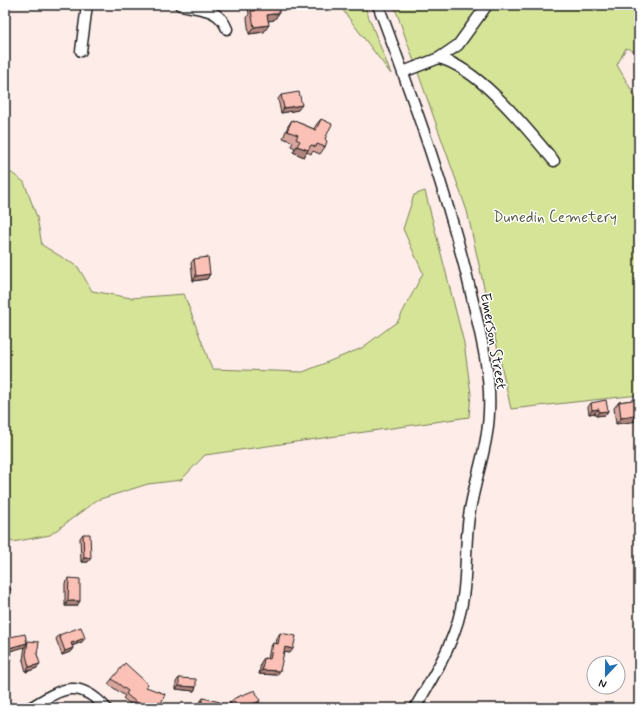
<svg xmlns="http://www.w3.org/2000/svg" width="644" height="713" font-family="Mynerve,sans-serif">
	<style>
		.green { fill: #d6e497; stroke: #79805a }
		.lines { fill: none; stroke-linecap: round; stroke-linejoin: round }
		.street-casing { stroke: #1c1c1c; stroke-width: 13 }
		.street { stroke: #fff; stroke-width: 10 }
		.wall { fill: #d8a59d; stroke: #1c1c1c }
		.shaded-wall { fill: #b0867f; stroke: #1c1c1c }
		.building { fill: #fbc0b6; stroke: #1c1c1c }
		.labels { text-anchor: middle; stroke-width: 3; stroke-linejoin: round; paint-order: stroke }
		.park-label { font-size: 15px; fill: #545841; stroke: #fff }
		.street-label { font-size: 15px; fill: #1c1c1c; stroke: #fff }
	</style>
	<rect width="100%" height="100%" fill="#feece9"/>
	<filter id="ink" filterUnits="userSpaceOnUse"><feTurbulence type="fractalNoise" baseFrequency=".025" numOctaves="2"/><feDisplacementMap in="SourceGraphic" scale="8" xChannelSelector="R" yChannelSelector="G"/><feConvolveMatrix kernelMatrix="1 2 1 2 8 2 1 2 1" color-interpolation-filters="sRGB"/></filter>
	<g filter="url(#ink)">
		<path class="green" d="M 339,5 L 364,5 L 391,74 Z
			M 394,5 L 639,5 L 639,53 L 626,48 L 617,65 L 639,103 L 639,395 L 511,409 L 467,211 Z
			M 5,168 L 24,182 L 37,217 L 42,245 L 78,267 L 92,291 L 131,298 L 184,294 L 212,369 L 303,372 L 362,348 L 398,321 L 423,273 L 403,229 L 414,195 L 425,191 L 464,343 L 471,394 L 469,417 L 205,455 L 181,480 L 148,484 L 97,500 L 50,535 L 13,542 L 5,538 Z"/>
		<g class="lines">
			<g class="street-casing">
				<path id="street" d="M 180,5 C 200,9 219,8 227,29
					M 378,5 C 415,104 451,203 474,306 C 482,341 491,376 489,412 C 488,447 474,481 469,516 C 465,543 467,571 463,597 C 458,638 435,673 415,708
					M 81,51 L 87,5
					M 439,58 C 480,69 527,129 554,161
					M 403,72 L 439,58 L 458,45 L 487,5
					M 30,708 C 61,689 77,677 106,708"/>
			</g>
			<use href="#street" class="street"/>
		</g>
		<path class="wall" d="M 249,5 L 278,5 L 279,13 L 274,20 L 268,21 L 264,32 L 249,34 L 247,18 L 249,14 L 248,7 Z
			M 281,95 L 298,110 L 281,113 L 278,99 Z
			M 321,119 L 325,139 L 325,147 L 320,154 L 313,151 L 311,154 L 307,152 L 304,157 L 293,152 L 295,148 L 291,146 L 293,142 L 283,138 L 288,126 L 292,120 L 314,129 L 316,125 Z
			M 194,259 L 210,274 L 207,279 L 193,281 L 191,263 Z
			M 639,399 L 616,424 L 614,408 L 619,402 Z
			M 591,403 L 608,411 L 605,415 L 596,416 L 595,413 L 589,414 L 588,407 Z
			M 83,534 L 88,562 L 81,562 L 80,538 Z
			M 69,578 L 77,606 L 65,606 L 65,583 Z
			M 280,633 L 290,653 L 284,652 L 277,675 L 259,674 L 261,662 L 264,658 L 268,659 L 270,648 L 273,643 L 276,644 L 277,638 Z
			M 59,635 L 82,642 L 72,646 L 73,648 L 70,652 L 62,655 L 56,639 Z
			M 5,638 L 27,642 L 28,641 L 37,654 L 37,668 L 26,672 L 23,660 L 25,646 L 10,651 L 11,659 L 9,663 Z
			M 179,678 L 196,687 L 194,691 L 176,689 L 176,682 Z
			M 112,679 L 146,687 L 165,708 L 135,708 L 123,698 L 125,696 L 108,684 Z
			M 203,698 L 219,708 L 198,708 L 200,702 Z
			M 230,702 L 256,706 L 251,708 L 228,708 L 227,706 Z"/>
		<path class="shaded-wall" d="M 279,13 L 274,20 L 262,22 L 267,15 Z
			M 269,25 L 264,32 L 249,34 L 254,27 Z
			M 302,105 L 298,110 L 281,113 L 284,108 Z
			M 297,146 L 308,150 L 304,157 L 293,152 Z
			M 210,274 L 207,279 L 193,281 L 196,276 Z
			M 599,409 L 595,413 L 589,414 L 592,410 Z
			M 608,411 L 605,415 L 596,416 L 599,412 Z
			M 639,415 L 639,421 L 616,424 L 621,418 Z
			M 84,558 L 91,558 L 88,562 L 81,562 Z
			M 68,601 L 80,601 L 77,606 L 65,606 Z
			M 85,638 L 82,642 L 68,647 L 71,643 Z
			M 27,643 L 25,647 L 7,652 L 9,648 Z
			M 285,647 L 293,649 L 290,653 L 282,652 Z
			M 73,648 L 70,652 L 62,655 L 65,651 Z
			M 11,659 L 9,663 L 5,663 L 5,660 Z
			M 40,664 L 37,668 L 26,672 L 29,667 Z
			M 262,670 L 280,671 L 277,675 L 259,674 Z
			M 179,686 L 196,687 L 194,691 L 176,689 Z
			M 260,701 L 256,706 L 251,708 L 243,708 Z"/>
		<path class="building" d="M 254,5 L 278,5 L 279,13 L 267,15 L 269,25 L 254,27 L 251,11 L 255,11 Z
			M 299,92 L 302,105 L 284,108 L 281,95 Z
			M 321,119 L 332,124 L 325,139 L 327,141 L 325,147 L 317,144 L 316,147 L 311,145 L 308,150 L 297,146 L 300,141 L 296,139 L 298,135 L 287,131 L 292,120 L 316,130 Z
			M 208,257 L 210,274 L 196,276 L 194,259 Z
			M 639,399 L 639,415 L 621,418 L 619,402 Z
			M 606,400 L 608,411 L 599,412 L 599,409 L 592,410 L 591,403 Z
			M 83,534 L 90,534 L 91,558 L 84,558 Z
			M 69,578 L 80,579 L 80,601 L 68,601 Z
			M 5,586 L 11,589 L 5,600 Z
			M 81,627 L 85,638 L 71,643 L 73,648 L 65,651 L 59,635 Z
			M 280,633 L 296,636 L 293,649 L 285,647 L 280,671 L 262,670 L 264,658 L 270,659 L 273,643 L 278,644 Z
			M 25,634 L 27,643 L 9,648 L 11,659 L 5,660 L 5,638 Z
			M 28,641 L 39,642 L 37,654 L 40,664 L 29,667 L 26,655 Z
			M 125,663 L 148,684 L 146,687 L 165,694 L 161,704 L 165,707 L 165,708 L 143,708 L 126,694 L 128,691 L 112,679 Z
			M 179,678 L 196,679 L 196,687 L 179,686 Z
			M 255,690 L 260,701 L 243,708 L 240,704 L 234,708 L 230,702 L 235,698 Z
			M 203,698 L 220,702 L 219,708 L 200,708 Z
			M 63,704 L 65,708 L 56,708 Z"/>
	</g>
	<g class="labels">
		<g class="park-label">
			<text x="555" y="222">Dunedin Cemetery</text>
		</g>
		<g class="street-label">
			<text transform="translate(494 341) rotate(80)" y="5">Emerson Street</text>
		</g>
	</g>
	<rect width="644" height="713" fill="none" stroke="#fff" stroke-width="20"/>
	<rect x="10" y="10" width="624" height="693" fill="none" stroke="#1c1c1c" stroke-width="1.5" filter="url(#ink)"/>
	<g transform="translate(606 675) rotate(202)"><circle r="19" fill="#ffffff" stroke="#a4a4a4"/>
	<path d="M0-3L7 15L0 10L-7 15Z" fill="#1f6fb2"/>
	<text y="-6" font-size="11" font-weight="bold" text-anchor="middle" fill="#1c1c1c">N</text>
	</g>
</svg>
